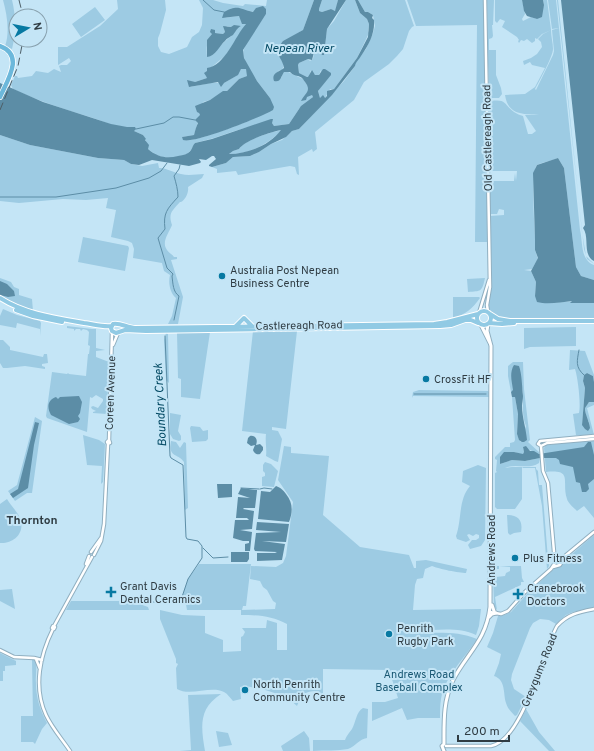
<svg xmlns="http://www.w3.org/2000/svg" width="594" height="751" font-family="Overpass,sans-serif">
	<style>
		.green { fill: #9dcbe3; fill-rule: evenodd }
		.water { fill: #5c8da6; fill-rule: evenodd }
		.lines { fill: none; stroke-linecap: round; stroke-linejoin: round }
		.stream { stroke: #5c8da6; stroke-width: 1 }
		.tertiary-casing { stroke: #90afc0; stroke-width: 4.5 }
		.secondary-casing { stroke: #90afc0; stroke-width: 5 }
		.primary-casing { stroke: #fff; stroke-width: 6 }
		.trunk-casing { stroke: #fff; stroke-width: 6 }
		.tertiary { stroke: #fff; stroke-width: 2.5 }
		.secondary { stroke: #fff; stroke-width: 3 }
		.primary { stroke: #91cae4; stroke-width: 4 }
		.trunk { stroke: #6cb8db; stroke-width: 4.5 }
		.rail { stroke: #4d5e67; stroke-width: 1; stroke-dasharray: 8 4; stroke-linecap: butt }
		.poi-dot { fill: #0779a2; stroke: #c4e5f6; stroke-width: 1.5 }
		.labels { text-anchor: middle; stroke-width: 4; stroke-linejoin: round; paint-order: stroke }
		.street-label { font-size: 11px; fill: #2f3c43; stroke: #c4e5f6 }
		.poi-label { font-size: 11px; fill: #2f3c43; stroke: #c4e5f6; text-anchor: start }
		.park-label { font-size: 11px; fill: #195873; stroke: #c4e5f6 }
		.water-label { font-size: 12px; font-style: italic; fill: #044a64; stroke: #c4e5f6 }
		.neighbourhood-label { font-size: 12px; font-weight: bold; fill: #2f3c43; stroke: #c4e5f6 }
	</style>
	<rect width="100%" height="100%" fill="#c4e5f6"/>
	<path class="green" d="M 3,0 L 12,0 C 16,16 16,33 12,49 L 5,46 C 10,33 7,14 3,0 Z
		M 117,0 L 165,0 L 166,10 L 160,33 L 158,38 L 158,46 L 161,52 L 169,54 L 187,47 L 192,37 L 199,32 L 202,25 L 203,8 L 199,0 L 213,0 L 223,3 L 243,6 L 245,4 L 266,6 L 267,0 L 314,0 L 303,30 L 279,45 L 277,54 C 281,58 286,64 282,70 L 278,71 L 282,78 L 282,73 L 286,71 L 303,79 L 309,88 L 306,96 L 302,99 L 312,94 L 313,97 L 299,109 L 289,124 L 274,126 L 272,123 C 251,124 233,132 214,138 C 208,140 201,141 195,143 L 191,150 L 187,154 L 172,158 L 163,157 L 156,155 L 148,149 C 147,144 146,139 143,135 L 134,131 L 132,127 C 118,129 103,121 90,117 C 64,109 38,101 13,89 L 11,85 L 15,76 L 17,76 L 18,78 L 32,76 L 36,71 L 48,73 L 54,69 L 61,72 L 59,66 L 61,65 L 67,65 L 71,61 L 69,58 L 58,65 L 58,47 L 67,47 L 100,26 L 118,9 ZM 259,8 L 266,14 C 259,25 249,37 244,49 C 239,61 263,88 270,98 L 269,112 C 261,114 254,119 246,122 C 235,126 193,143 184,140 L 182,137 L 194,135 L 200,115 L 199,113 L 203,102 L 210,100 L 225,91 L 227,91 L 239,79 L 247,76 L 248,74 L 246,69 L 241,69 L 236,76 L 224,83 L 210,83 L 190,87 L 195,82 L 207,78 L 207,71 L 226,55 L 246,24 L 244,23 L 239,16 L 223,18 L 249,11 L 254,12 ZM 227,26 L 231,27 L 241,26 C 236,28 235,32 232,35 C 224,42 216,50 207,57 C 206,46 207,38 215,31 L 215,33 L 223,34 L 225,32 L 224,29 Z
		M 322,0 L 338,0 L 336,10 L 334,11 L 331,9 L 322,12 L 319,11 L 319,9 Z
		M 346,0 L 355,0 L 360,13 L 367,19 L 369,24 L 368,31 L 369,33 L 357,58 L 334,89 L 330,89 L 325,98 L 320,98 L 318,91 L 324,82 L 321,70 L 319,75 L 315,75 L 311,70 L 309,77 L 307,77 L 299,73 L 298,65 L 299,63 L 308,59 L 310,61 L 313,59 L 315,48 L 319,41 L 320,44 L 319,49 L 322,54 L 325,46 L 327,29 L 334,21 Z
		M 358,0 L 405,0 L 414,26 L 412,27 L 409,31 L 403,49 L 397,56 L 389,64 L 364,82 L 354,100 L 315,132 L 317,149 L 313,152 L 312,149 L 298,157 L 299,175 L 297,174 L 295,167 L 290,166 L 238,175 L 236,171 L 217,173 L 217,169 L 212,167 L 226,163 L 233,157 L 250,156 L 259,152 L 271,144 L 282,140 L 292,131 L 299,129 L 344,81 L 355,66 L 355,63 L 366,49 L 373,33 L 375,26 L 373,15 L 368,12 L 365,12 Z
		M 407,0 L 484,0 L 488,242 L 475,242 L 477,25 L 416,26 Z
		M 487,0 L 494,0 L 493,25 L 492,25 L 493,36 L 492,38 L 489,39 L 489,50 L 496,50 L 496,75 L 501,88 L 502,94 L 499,98 L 491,98 L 490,96 L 488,64 Z
		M 495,0 L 522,0 L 525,14 L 522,19 L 523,21 L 531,17 L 537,19 L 544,5 L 543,0 L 547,0 L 551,30 L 542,34 L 537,39 L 535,38 L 535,41 L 532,43 L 527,39 L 524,41 L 521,40 L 519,43 L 518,41 L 519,40 L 517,37 L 502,27 L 505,21 L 500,19 L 497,23 L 495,21 Z
		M 548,0 L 556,0 L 559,28 L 552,29 Z
		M 557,0 L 558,0 L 582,232 L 586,256 L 594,264 L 587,259 L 584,249 Z
		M 95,7 L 105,20 L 81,37 L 72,24 Z
		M 559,28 L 580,230 C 583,242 580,260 594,265 L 594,280 L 581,276 L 576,267 L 564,168 L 558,158 C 552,161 543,162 537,165 C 530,171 535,229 535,241 L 535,250 L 538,259 L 532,269 L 524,270 L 531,271 L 536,282 L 535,296 L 549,303 L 579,301 L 571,303 L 594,303 L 594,319 L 509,320 C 500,318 492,316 488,307 L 492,282 L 490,216 L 504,215 L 504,210 L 499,209 L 497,214 L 490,214 L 490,181 L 514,181 L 515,173 L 516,181 L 517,171 L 490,171 L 489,104 L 491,101 C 507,99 503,104 514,112 C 517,114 520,115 523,116 L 528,134 L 532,134 L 536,131 L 525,115 L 542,115 C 525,114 508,116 505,95 L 525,94 L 535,87 L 545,68 L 532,65 L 530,62 L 524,65 L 523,61 L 531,58 L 537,54 L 542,47 L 541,42 L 538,39 L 543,34 L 551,30 C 551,37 553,43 553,49 C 553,56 539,82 535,89 L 536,90 L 553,55 L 554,51 L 552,30 Z
		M 282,130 C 267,145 250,154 229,154 L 233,151 L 239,149 C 244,140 271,132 282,130 Z
		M 0,135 L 30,145 L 98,158 L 124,160 L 131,164 L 142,166 L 158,163 L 159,168 C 164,167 175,173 181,174 C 189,176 197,174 204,174 L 202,178 L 188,187 C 189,193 185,200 181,202 L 180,202 C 172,211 168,213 172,225 C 169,233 161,242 167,250 C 169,253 172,254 174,257 L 177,257 L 177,259 L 171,260 L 183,297 L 178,324 L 168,324 L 172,316 L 176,298 C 170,293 168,283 170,275 L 164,271 L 162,263 L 133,258 L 134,249 L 132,243 L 128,241 L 111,237 L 116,210 L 106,208 L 108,198 L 86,200 L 63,199 L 19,203 L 0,201 Z
		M 83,237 L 128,246 L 129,248 L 125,271 L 78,262 Z
		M 0,278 L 11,282 L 14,287 L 19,289 L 19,295 L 32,299 L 33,311 L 20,306 L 0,296 Z
		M 485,278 C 482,292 481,291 468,292 L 467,279 Z
		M 453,297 L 479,297 L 480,298 C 473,308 465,315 453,318 Z
		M 3,309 L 17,315 L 40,321 L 41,323 L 40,336 L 40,329 L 17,323 L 16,328 L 0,325 L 0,316 Z
		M 67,326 L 92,329 L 89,329 L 96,329 L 96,348 L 105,350 L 96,351 L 96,357 L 109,362 L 107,414 L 93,413 L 93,412 L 96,411 L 92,409 L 91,407 L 93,406 L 98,408 L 103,401 L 103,399 L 96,395 L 92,398 L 90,397 L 87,432 L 47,418 L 46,416 L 52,372 L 67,374 L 68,373 L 69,374 L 86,376 L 88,354 L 89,354 L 90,346 L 88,345 L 89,332 L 87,330 L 83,329 L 81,331 L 80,329 L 76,329 L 74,331 L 74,329 L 67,328 Z
		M 576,327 L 576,346 L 530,347 L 524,349 L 524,328 Z
		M 253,331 L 297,331 L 286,429 L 272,427 L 272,430 L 278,431 L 282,439 L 278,462 L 275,461 L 266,456 C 267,449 265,442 266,434 L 242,431 Z
		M 177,332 L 210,332 L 200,399 L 181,397 L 181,379 L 178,378 Z
		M 166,333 L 168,334 L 169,383 L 166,380 L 164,340 Z
		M 0,340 L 3,340 L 10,347 L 10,350 L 43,357 L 44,354 L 47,354 L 48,363 L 42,364 L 42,366 L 45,367 L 45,369 L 25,366 L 7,368 L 3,368 L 0,363 Z
		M 570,350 L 585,351 L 594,375 L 594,382 L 593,376 L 587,373 L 584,375 L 583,381 L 585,388 L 582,425 L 589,422 L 586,417 L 585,407 L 589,402 L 594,402 L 594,405 L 587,408 L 594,435 L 576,435 L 573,414 L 579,413 C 581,405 578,378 575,369 L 569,370 Z
		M 513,362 L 523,362 L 524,389 L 530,440 L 528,442 L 539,452 L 539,454 L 523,447 L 524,452 L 523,455 L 514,452 L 500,460 L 500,464 L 512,460 L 525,461 L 540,458 L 539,463 C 529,470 515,463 505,468 L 512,467 L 536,467 L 536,469 L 538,471 L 539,485 L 542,485 L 548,559 L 549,566 L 547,569 L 542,506 L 535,468 L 523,468 L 522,467 L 522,499 L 515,509 L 497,509 L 495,507 L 495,473 L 497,472 L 496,471 L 497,460 L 495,459 L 495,457 L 505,447 L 510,447 L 510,443 L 514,442 L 515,440 L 512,397 L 515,397 L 518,414 L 517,434 L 519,439 L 521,442 L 526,426 C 522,417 523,407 523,398 C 523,389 520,379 520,369 L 513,381 L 513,391 L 511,392 L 508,376 L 508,366 Z
		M 419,390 L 488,391 L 489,392 L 489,397 L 413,396 L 412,398 L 413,392 Z
		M 170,413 L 181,415 L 178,431 L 181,436 L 181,440 L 179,441 L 173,439 L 170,434 Z
		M 35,417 L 42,421 L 32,493 L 27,493 L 15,501 L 8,491 L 17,485 Z
		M 191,426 L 200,427 L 203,431 L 208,430 L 208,439 L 206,441 L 192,442 L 190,428 Z
		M 83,435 L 99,440 L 105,444 L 103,482 L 101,484 L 102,466 L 87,465 Z
		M 594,440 L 594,518 L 584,506 L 577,511 C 574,508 568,503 567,499 C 561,482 574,469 546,472 L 544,448 L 546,445 Z
		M 171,441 L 176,442 L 180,448 L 184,442 L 186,443 L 188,508 L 185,510 L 184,462 C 178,453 168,458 171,441 Z
		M 284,446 L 291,447 L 291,453 L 329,456 L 323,515 L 360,547 L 409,555 L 414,568 L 416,568 L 416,561 L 426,560 L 467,569 L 466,573 C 459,573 439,569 432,566 L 425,569 L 423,578 L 417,579 L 415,585 L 413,610 L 481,609 L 479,626 L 476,635 C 459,627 437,630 419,631 L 419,633 C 439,633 458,631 477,639 C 465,658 445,676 441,699 C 440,705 440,712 440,718 L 418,718 L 407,720 L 402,708 L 372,721 L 372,702 L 385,702 L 398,698 L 389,670 L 323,669 L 323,698 L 315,691 C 303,692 302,695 297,706 L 287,697 L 262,689 L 245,686 L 240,687 L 241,699 L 233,701 C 230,698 228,694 224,692 C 211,685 190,697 177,689 L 176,668 L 178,664 L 176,663 L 176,659 L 160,619 L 160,610 L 182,615 L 205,616 L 205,633 L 223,640 L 223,652 L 241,651 L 241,637 L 243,636 L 245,632 L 242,628 L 266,628 L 267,620 L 277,623 L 277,650 L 287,650 L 287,624 C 272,616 258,615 241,615 L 241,610 L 187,610 L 186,604 L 180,604 L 180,602 L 188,579 L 199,564 L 251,564 L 246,606 L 243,606 L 242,610 L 275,609 L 276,603 L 273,601 L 267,590 L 263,587 L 260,581 L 250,579 L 251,566 L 276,567 L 283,563 L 286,556 L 293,502 L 278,480 Z
		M 265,462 L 271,464 L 278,471 L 274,487 L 262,486 L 262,477 L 265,476 L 265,473 L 263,471 L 263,465 Z
		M 478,465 L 486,468 L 485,540 L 481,546 L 470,549 L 468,545 L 472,540 L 476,540 L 479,538 L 479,535 L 476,534 L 473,536 L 469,534 L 467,535 L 470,540 L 466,542 L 457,539 L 456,536 C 462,520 458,500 470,486 L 462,482 L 463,471 Z
		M 7,499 C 11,506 19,513 21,521 C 24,535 12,544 0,543 L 0,504 Z
		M 507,515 C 519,515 523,521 521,532 L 514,533 L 510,535 L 508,533 Z
		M 594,535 L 594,608 L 573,612 L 566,615 L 556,624 L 549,620 L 540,619 L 533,623 L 530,628 L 512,674 L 511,680 L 514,689 L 526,697 L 517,715 L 515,716 C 511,712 508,709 506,703 C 503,693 506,680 494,676 L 499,663 L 501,654 L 487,647 L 493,633 L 498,616 L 504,615 L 511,612 L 528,593 L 554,569 L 561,566 L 565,560 Z
		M 493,566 L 521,566 L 522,578 L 524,582 L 521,582 L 521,585 L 495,597 L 497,610 L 494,606 L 493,573 L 494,571 L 496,571 L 496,577 L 505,576 L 506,573 L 510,571 L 510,567 L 499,566 L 499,569 L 493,569 Z
		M 12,589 L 15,609 L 0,601 L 0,590 Z
		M 71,601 L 131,601 L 148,607 L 149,610 L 66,610 Z
		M 0,653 L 16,661 L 16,665 L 5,666 L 5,671 L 3,671 L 3,681 L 0,681 Z
		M 32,660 L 35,660 C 38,667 35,675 36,683 C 36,697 40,710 47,723 L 42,729 L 35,744 L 33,742 L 21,742 L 21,716 L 33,716 Z
		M 221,694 C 198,709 201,727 205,751 L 180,751 L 191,750 L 188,695 Z
		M 363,708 L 368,709 L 367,738 C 359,739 356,746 348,749 C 338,751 324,750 313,751 L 313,740 L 345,740 C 347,735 349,733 352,729 C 356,722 356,712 363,708 Z
		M 526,709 L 539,732 L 555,751 L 549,751 L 520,721 Z
		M 216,731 L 228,733 L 232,745 L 219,747 Z
		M 304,731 L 309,738 L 310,751 L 283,751 L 281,746 Z"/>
	<path class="water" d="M 314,0 L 322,0 L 319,9 L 319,11 L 322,12 L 331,9 L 335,11 L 338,0 L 346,0 L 327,29 L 324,55 L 322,55 L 319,49 L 320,44 L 319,42 L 315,48 L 312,60 L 308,59 L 299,63 L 298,65 L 299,73 L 307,77 L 308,77 L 312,70 L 315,75 L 319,75 L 323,69 L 325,69 L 331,73 L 331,75 L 318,91 L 320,98 L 323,95 L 325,98 L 327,96 L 327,91 L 334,89 L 357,58 L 368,37 L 369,24 L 367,19 L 360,13 L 355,0 L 358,0 L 365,12 L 368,12 L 373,15 L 372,18 L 374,20 C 375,33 369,45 361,56 C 359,60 356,61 355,66 L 332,95 L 299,129 L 292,131 L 286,137 L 271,144 L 259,152 L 250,156 L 233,157 L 226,163 L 212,167 L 209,166 L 209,165 L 216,159 L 214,156 L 212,156 L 206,160 L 199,159 L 201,162 L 200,163 L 189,166 L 152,160 L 139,165 L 131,164 L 124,160 L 98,158 L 30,145 L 0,135 L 0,83 L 43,102 L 111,124 L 127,127 L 135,127 L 136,129 L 134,131 L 143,135 L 146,139 L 145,140 L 149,145 L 148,149 C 157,157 167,159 178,156 C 181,155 185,155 188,153 C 192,151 192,146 195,143 L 212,139 L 271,119 L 273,119 L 272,123 L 274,126 L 289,124 L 301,106 L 313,97 L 312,95 L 307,97 L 306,100 L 301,101 C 305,93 312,91 305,82 C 303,79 302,77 298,76 C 294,75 293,75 290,72 L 284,72 C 281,76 281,83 274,81 C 271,73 279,72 284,68 C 283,60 277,56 277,49 L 283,41 L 303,30 ZM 281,130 C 270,145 248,154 229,154 L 233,151 L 239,149 C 244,141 270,132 281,130 Z
		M 522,0 L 543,0 L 544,5 L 542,17 L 537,19 L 527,16 L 524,11 Z
		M 561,0 L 594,0 L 594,261 C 582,255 590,237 583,228 L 585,225 Z
		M 263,6 L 266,9 L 266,14 L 243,50 L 244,58 L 257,81 L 270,98 L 274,107 L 273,110 C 261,117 195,144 183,140 L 182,137 L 194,135 C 195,131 196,127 198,123 L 195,120 L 200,115 L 199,113 L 197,112 L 195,106 L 210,100 L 223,91 L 227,91 L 239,79 L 247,76 L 246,69 L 241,69 L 238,75 L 224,83 L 221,87 L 218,82 L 189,87 L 187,80 L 195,82 L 207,78 L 206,76 L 204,73 L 207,71 L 207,68 C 225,66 235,36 246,24 L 242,24 L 239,16 L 222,18 L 224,12 C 238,4 240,9 253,12 L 256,8 Z
		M 234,25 L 241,26 C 237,28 236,31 233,35 C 230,37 227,38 225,41 C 219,46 216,56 207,57 L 207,40 L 212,34 L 210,32 L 211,29 L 215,30 L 215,33 L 223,34 L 225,32 L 223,26 L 231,27 Z
		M 558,158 L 564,168 L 576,267 L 581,276 L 594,280 L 594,303 L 570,303 L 572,301 C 561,302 548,305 537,302 L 535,296 L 536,282 L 531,271 L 538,258 L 535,250 L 535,241 L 533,173 L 537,165 Z
		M 0,281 L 7,284 L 14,291 L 15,296 L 8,297 L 0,295 Z
		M 514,365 L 519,366 C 522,374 522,387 523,396 C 523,400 522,403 522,406 C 522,417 526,428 527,440 L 524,442 L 522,442 L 519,440 L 517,434 L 518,414 L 515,397 L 512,397 L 511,392 L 513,390 C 512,382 509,373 514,365 Z
		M 587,373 L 593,376 L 594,382 L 594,402 L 589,402 L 585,408 C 585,415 589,420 590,428 L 588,431 L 585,429 L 582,425 L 585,388 L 583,381 L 584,375 Z
		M 79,396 L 82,402 L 80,413 L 78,416 L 80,419 L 78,422 L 69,424 L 51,415 C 47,408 47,400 56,397 L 58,399 L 60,397 Z
		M 35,422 L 39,423 L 34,445 L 28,488 L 13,498 L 10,494 L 18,489 Z
		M 250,436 C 256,435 258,440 256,445 L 260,444 L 263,447 L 263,450 L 260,454 C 257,455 254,453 253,450 L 255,445 L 251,446 L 247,443 L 248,438 Z
		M 588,442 L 591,442 L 594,455 L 594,479 L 588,484 L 589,489 L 586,492 L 582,492 L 580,483 L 576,482 L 573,467 L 560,464 L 559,460 L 556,458 L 540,458 L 525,461 L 512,460 L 500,464 L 500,457 L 504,452 L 514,452 L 523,454 L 524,452 L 523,447 L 526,446 L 530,451 L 534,451 L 539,454 L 584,447 Z
		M 217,484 L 232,484 L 232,497 L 218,498 Z
		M 276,486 C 281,488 283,490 286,494 C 293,503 293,511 289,522 L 258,519 L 261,491 L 270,492 Z
		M 241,488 L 257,490 L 257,491 L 255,508 L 244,508 L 243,509 L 254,511 L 252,529 L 240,530 L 252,532 L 250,551 L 245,551 L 245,544 L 249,543 L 249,541 L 243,541 L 233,538 L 235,520 L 249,520 L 247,518 L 236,518 L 238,497 L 250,498 L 238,494 Z
		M 257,522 L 289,524 L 286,542 L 262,541 L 285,544 L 282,560 L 257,561 L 257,553 L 275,553 L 277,552 L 255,551 L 254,549 L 256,533 L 281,532 L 256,530 Z
		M 231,552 L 249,552 L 249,559 L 247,562 L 231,562 Z"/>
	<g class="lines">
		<path class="stream" d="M 203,0 L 214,10 L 224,12
			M 136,129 L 164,123 L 173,117 L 179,117 L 195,120
			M 0,197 L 56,197 L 116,188 L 149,178 L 161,171 L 167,163
			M 174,320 L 179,296 C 173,292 173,284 172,276 L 173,274 L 167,268 L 158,238 L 165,229 C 163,213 167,209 178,197 C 178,190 176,183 174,176 L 179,169 L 180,165
			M 579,350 C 577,361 575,367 584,375
			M 414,394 L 486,394
			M 241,488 L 259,489
			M 260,489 L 264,488 L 272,489
			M 203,548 L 213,558 L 228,557
			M 146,602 L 155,602
			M 161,602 L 177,602 L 181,600 L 188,579 L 202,558 L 202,546 L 198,541 L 187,539 L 186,537 L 183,465 L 171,458 L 170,456 L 165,336"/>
		<g class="tertiary-casing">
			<path id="tertiary" d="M 485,0 L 490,287 L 487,305 L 488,312
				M 479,313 L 489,280
				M 113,345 L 118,333
				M 109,440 L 112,332
				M 109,440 L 110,443 L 108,444 L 107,442 Z
				M 541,446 L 538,444 L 540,441 L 594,436
				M 541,446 L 547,443 L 594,439
				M 91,552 L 101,538
				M 94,555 L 101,541 L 104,524 L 108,444
				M 558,560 L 565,556 L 594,532
				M 86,564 L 89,556
				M 553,567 L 560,565 L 564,558
				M 490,612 L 501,614 L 508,611 L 525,592 L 551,569 L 555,563 L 548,483 L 543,471 L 541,446
				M 53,626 L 55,627 L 54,629 L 52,628 Z
				M 54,626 L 92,557
				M 53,629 C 40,655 33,687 46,715 C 52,728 62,739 70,751
				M 0,650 L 14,657 L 34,658 L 42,660
				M 36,659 L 40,669
				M 446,746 L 491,746 C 523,740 542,653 557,626 C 568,614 579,612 594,609"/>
		</g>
		<g class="secondary-casing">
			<path id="secondary" d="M 481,325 L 490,343
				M 492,605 L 494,611
				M 489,617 L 492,614 L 496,613
				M 444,751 L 442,746 L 444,744 C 444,722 443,701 453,680 C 467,653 486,641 490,607 L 491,346 L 487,331 L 488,324"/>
		</g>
		<g class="primary-casing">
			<path id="primary" d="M 0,298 C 25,314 55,318 84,323 C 93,324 102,327 111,326
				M 16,310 L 33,316 L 62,322
				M477 318a7 7 0 1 1 14 0a7 7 0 1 1-14 0Z
				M 478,314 L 447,322 L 434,324 L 135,328 C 128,328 119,322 113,324 L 111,328 L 112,331 L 116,333 L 125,330 L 146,331 L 440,326 L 451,325 L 465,320 L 471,320 L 478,323
				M 490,314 L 498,319 L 510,321 L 594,321
				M 489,323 L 502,324 L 514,323
				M 236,326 L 244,318 L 251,325"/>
		</g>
		<g class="trunk-casing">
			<path id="trunk" d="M 0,46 C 25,55 7,81 0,97"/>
		</g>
		<use href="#tertiary" class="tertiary"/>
		<use href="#secondary" class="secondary"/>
		<use href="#primary" class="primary"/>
		<use href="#trunk" class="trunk"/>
		<path class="rail" d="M 19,0 L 23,16
			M 0,110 L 18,66 L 23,40"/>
	</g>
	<g class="poi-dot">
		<circle cx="222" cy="276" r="4"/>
		<circle cx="426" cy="379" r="4"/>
		<circle cx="515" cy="558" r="4"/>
		<path d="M109 586h4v4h4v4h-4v4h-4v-4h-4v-4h4z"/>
		<path d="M516 588h4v4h4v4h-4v4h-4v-4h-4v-4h4z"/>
		<circle cx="389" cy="634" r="4"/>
		<circle cx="245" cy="690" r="4"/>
	</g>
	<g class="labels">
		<g class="street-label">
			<text transform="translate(487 138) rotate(-91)" y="4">Old Castlereagh Road</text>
			<text transform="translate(299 325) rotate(-1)" y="4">Castlereagh Road</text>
			<text transform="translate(110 393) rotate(-88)" y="4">Coreen Avenue</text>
			<text transform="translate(491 550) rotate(-90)" y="4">Andrews Road</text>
			<text transform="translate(539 670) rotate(-68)" y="4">Greygums Road</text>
		</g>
		<g class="poi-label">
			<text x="230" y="274">Australia Post Nepean<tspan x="230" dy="13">Business Centre</tspan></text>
			<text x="434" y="383">CrossFit HF</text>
			<text x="523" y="562">Plus Fitness</text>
			<text x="120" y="590">Grant Davis<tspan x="120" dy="13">Dental Ceramics</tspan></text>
			<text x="527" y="592">Cranebrook<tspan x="527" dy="13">Doctors</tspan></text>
			<text x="397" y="632">Penrith<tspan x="397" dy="13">Rugby Park</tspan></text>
			<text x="253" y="688">North Penrith<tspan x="253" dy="13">Community Centre</tspan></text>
		</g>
		<g class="park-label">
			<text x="419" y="678">Andrews Road<tspan x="419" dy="13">Baseball Complex</tspan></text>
		</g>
		<g class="water-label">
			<text x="299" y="52">Nepean River</text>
			<text transform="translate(160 405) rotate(-93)" y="4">Boundary Creek</text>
		</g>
		<g class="neighbourhood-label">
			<text x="32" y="524">Thornton</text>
		</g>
	</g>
	<g transform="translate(28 28) rotate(80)"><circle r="19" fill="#c4e5f6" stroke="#88a1ae"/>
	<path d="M0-3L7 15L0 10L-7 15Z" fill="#0779a2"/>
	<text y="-6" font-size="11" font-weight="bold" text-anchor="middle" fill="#2f3c43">N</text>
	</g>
	<path d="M458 735v6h51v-6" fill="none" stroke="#2f3c43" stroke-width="2"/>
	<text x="464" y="735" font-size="12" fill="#2f3c43" stroke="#c4e5f6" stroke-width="3" paint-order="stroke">200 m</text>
</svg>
